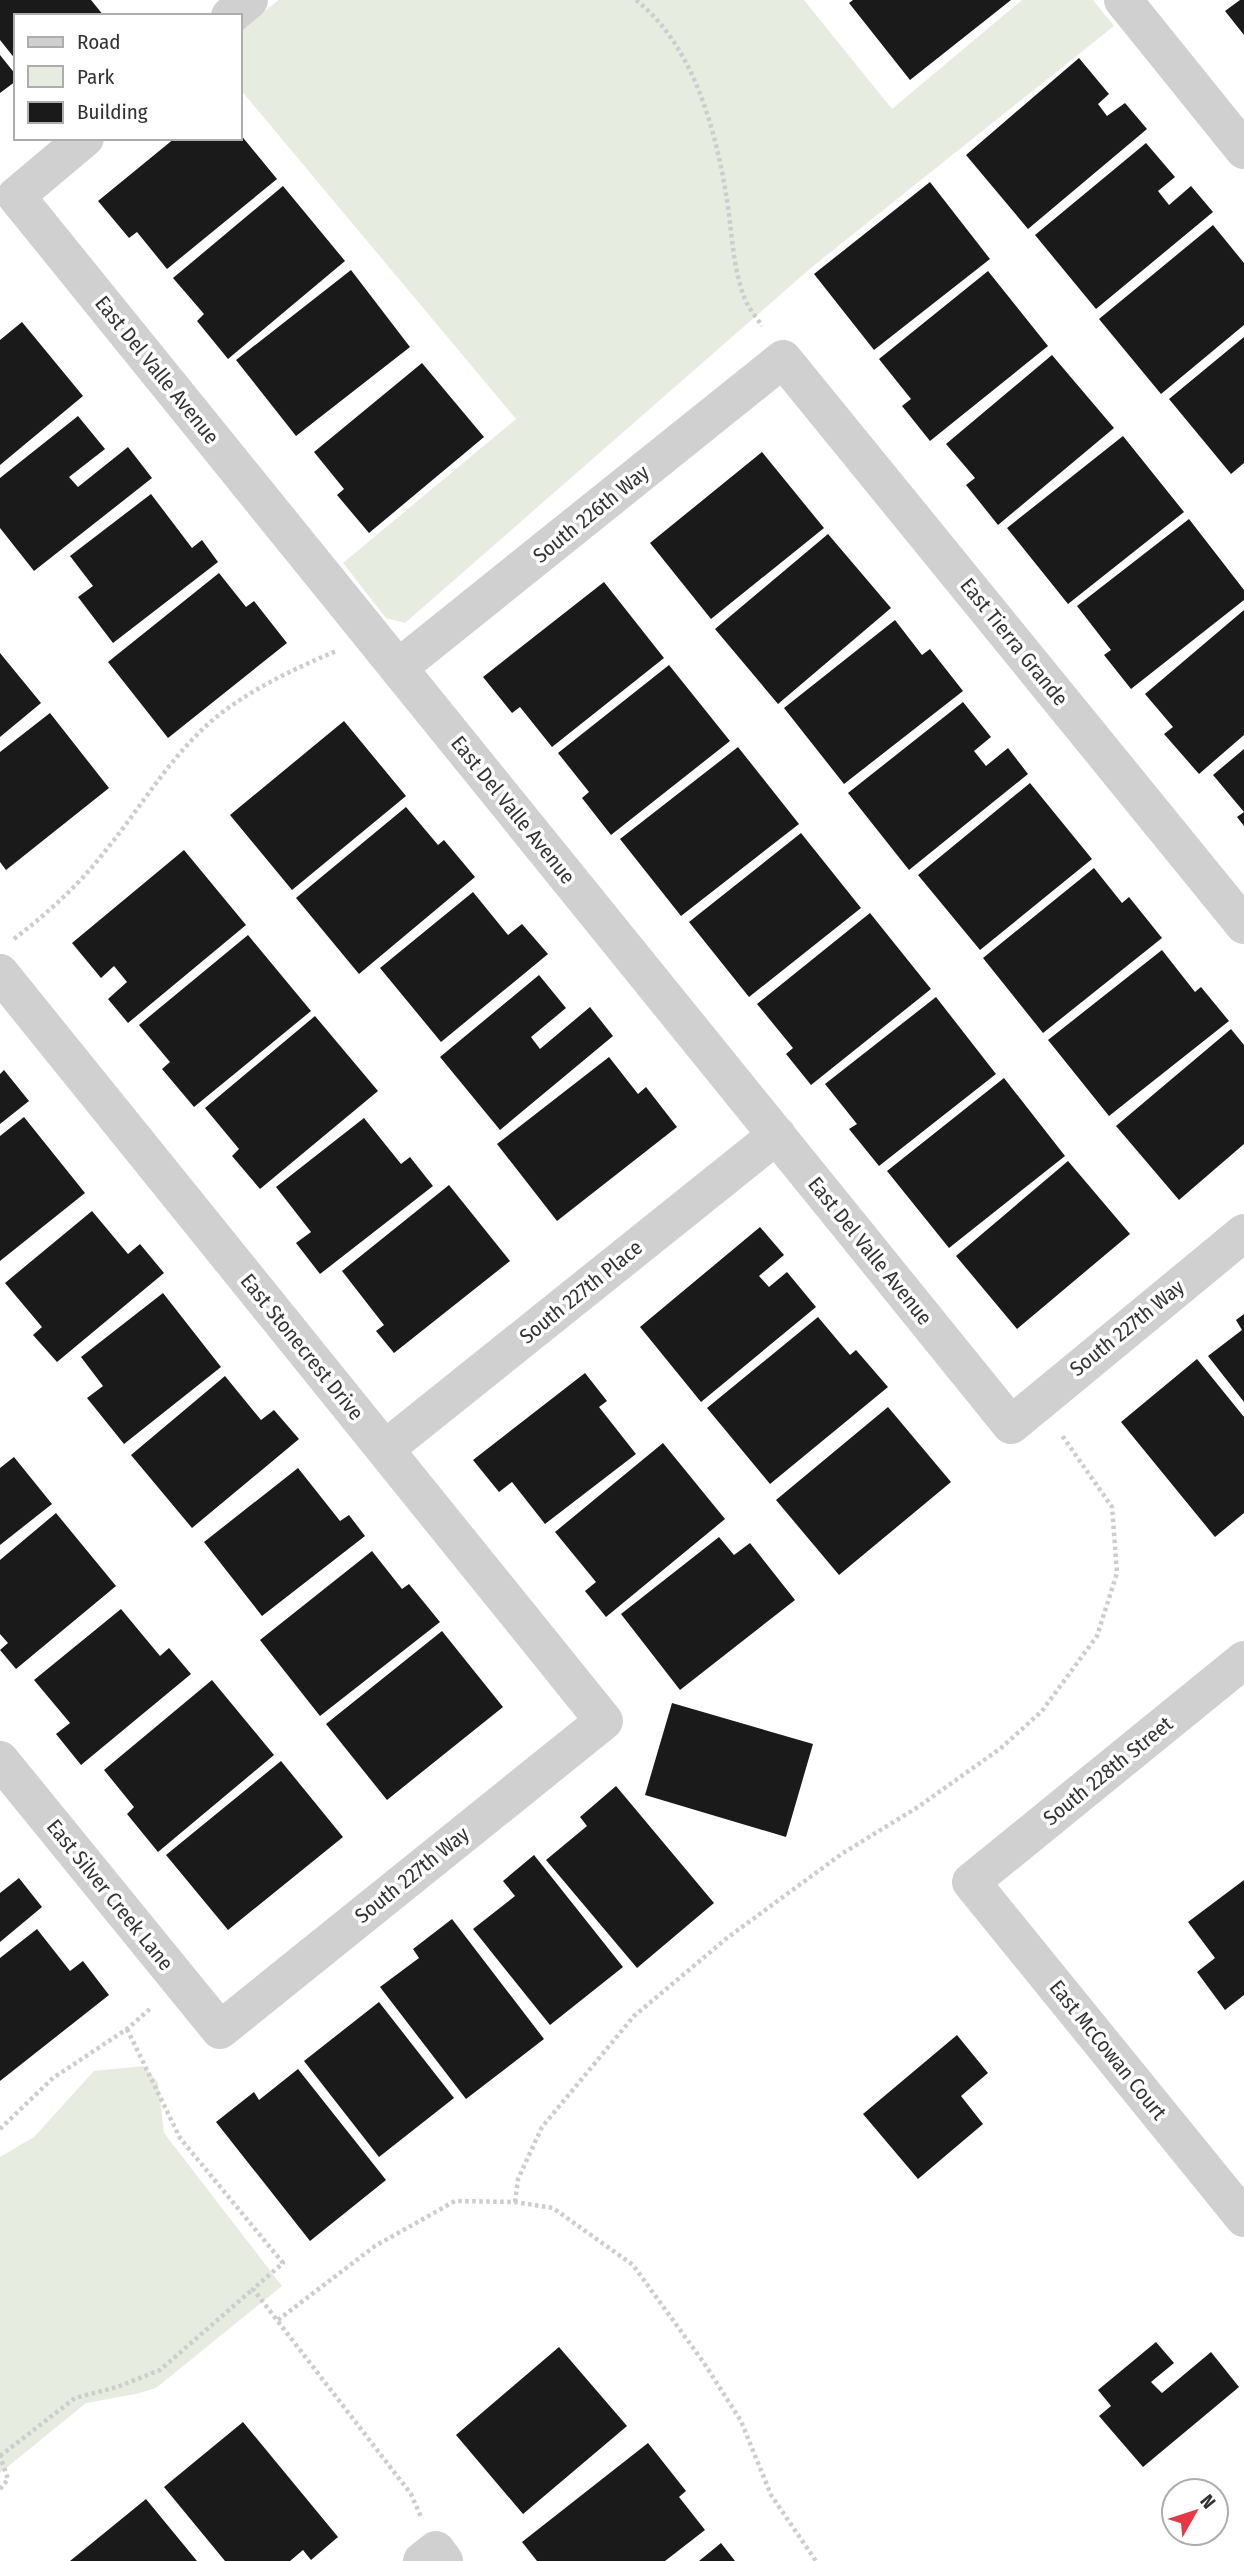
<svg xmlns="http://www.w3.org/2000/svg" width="1244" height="2561" font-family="'Fira Sans Condensed',sans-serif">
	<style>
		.green { fill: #e6ecdf }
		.building { fill: #1a1a1a }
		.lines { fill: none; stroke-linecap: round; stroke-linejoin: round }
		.path { stroke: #cdcdcd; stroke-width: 4.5; stroke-dasharray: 3.5 3.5; stroke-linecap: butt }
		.minor { stroke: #d0d0d0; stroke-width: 38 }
		.labels { text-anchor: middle; stroke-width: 7; stroke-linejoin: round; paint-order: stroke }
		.street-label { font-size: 21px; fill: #333; stroke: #fff }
	</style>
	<rect width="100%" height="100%" fill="#fff"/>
	<path class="green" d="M 279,0 L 804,0 L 892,109 L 1022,0 L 1093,0 L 1114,26 L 812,267 L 405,623 L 386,618 L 343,563 L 516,419 L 240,89 L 240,30 Z
		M 143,2066 L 158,2082 L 164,2133 L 282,2286 L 156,2388 L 136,2394 L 86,2403 L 0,2473 L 0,2157 L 34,2137 L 94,2071 Z"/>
	<path class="building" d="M 0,0 L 91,0 L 104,16 L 16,16 L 16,60 L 0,40 Z
		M 853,0 L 1011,0 L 910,80 L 849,3 Z
		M 1240,0 L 1244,0 L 1244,35 L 1225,11 Z
		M 0,55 L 16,75 L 16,81 L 0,93 Z
		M 1079,58 L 1109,94 L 1098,104 L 1107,116 L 1125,103 L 1147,129 L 1028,229 L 966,155 Z
		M 240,134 L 277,179 L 167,269 L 137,232 L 129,238 L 98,201 L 175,138 L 240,138 Z
		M 1146,143 L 1175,177 L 1158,191 L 1169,205 L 1191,186 L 1213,212 L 1096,309 L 1035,235 Z
		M 930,182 L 990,259 L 874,350 L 814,274 Z
		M 283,186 L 345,261 L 228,359 L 197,321 L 204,314 L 173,278 Z
		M 1213,225 L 1244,263 L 1244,325 L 1161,394 L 1099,319 Z
		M 351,270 L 410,347 L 296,436 L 236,360 Z
		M 988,271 L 1048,346 L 930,441 L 902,406 L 911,399 L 879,359 Z
		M 22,322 L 83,396 L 0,465 L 0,340 Z
		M 1244,337 L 1244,463 L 1231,474 L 1169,399 Z
		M 1052,355 L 1114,428 L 998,525 L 966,485 L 975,478 L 946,444 Z
		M 422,363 L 484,437 L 369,533 L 337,495 L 344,489 L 314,452 Z
		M 78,416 L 105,449 L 69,477 L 78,487 L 128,447 L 152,478 L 34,571 L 0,528 L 0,478 Z
		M 1123,436 L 1184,512 L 1068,604 L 1007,528 Z
		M 762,452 L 824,528 L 711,619 L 650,543 Z
		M 151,494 L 192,548 L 202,540 L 218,562 L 113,643 L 78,597 L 93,586 L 70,556 Z
		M 1189,519 L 1244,590 L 1244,600 L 1131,689 L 1104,655 L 1111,650 L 1077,606 Z
		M 828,534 L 891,608 L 778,704 L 715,629 Z
		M 219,573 L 246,607 L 254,601 L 287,643 L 168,738 L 108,662 Z
		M 604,582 L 664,658 L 552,747 L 520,707 L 512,713 L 483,677 Z
		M 1244,610 L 1244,735 L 1199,774 L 1164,734 L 1173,727 L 1145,694 Z
		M 895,620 L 922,655 L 930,649 L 963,691 L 844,784 L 784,708 Z
		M 0,653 L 41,703 L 0,737 Z
		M 669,665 L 730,741 L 611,835 L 582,798 L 589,792 L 558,753 Z
		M 963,702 L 991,737 L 974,751 L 986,766 L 1008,748 L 1028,774 L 909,870 L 848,793 Z
		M 50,713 L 109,788 L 6,870 L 0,862 L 0,752 Z
		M 344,721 L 406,796 L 292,890 L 230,815 Z
		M 738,747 L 799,824 L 681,916 L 620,839 Z
		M 1244,749 L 1244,826 L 1237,817 L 1244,812 L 1213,775 Z
		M 1030,783 L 1092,859 L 980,950 L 918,875 Z
		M 406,807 L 438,845 L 444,840 L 475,877 L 359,974 L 296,898 Z
		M 801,833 L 861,908 L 749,997 L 689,922 Z
		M 184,850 L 246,925 L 128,1023 L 108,999 L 127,982 L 114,966 L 101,978 L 72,943 Z
		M 1094,868 L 1122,903 L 1129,897 L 1162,938 L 1043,1033 L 983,958 Z
		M 473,892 L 508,935 L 522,924 L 548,954 L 441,1042 L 380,968 Z
		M 870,913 L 931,989 L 811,1085 L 786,1054 L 793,1048 L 757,1004 Z
		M 248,935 L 311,1011 L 194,1107 L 162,1069 L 170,1062 L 139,1025 Z
		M 1162,950 L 1195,992 L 1201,987 L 1229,1021 L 1109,1116 L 1048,1040 Z
		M 539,975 L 566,1008 L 531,1037 L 540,1049 L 590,1007 L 613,1036 L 500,1130 L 440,1057 Z
		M 936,997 L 996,1074 L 879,1166 L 849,1129 L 857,1124 L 825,1084 Z
		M 315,1016 L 378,1091 L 260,1189 L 232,1156 L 239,1149 L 205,1108 Z
		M 1231,1029 L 1244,1045 L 1244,1144 L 1179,1200 L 1116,1126 Z
		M 609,1057 L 638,1094 L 646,1087 L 677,1127 L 557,1221 L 497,1144 Z
		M 4,1070 L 29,1101 L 0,1124 L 0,1074 Z
		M 1004,1078 L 1065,1156 L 949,1248 L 887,1171 Z
		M 24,1117 L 85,1193 L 0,1261 L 0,1136 Z
		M 364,1118 L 401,1164 L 410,1157 L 433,1186 L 320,1274 L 296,1243 L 311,1232 L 276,1187 Z
		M 1068,1161 L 1130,1234 L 1017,1329 L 956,1256 Z
		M 449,1185 L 510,1261 L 394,1353 L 376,1331 L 384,1325 L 342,1271 Z
		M 92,1211 L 128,1254 L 140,1244 L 164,1273 L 57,1362 L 33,1335 L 42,1327 L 5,1283 Z
		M 760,1227 L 784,1255 L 759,1276 L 769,1287 L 787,1272 L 816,1307 L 701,1402 L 640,1327 Z
		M 163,1293 L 221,1367 L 124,1444 L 87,1398 L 103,1386 L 81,1357 Z
		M 1244,1314 L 1244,1402 L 1208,1356 L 1242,1330 L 1236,1320 Z
		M 818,1317 L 850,1355 L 856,1350 L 888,1387 L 770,1484 L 707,1408 Z
		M 1197,1359 L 1244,1417 L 1244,1513 L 1215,1537 L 1121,1422 Z
		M 585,1373 L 607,1401 L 599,1407 L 636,1454 L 545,1524 L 512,1482 L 499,1492 L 473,1460 Z
		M 225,1376 L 261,1420 L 274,1410 L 299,1439 L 192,1528 L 131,1455 Z
		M 888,1407 L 951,1482 L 839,1575 L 776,1500 Z
		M 663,1443 L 725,1519 L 606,1617 L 585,1591 L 596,1582 L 555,1532 Z
		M 14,1457 L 52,1504 L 0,1545 L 0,1468 Z
		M 298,1468 L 340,1521 L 349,1515 L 365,1536 L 262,1616 L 204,1542 Z
		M 56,1513 L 116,1586 L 16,1669 L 0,1650 L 8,1643 L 0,1634 L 0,1560 Z
		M 719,1537 L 734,1555 L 750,1543 L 795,1600 L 680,1690 L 621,1614 Z
		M 372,1551 L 402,1589 L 409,1584 L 440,1622 L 320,1716 L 260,1640 Z
		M 121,1609 L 160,1656 L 169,1648 L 191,1674 L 81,1765 L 56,1734 L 70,1723 L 34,1680 Z
		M 442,1631 L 503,1707 L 387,1800 L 326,1724 Z
		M 212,1680 L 274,1755 L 158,1852 L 127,1814 L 134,1807 L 104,1770 Z
		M 672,1703 L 813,1744 L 786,1837 L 645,1795 Z
		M 281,1761 L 343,1837 L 228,1930 L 166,1855 Z
		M 616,1786 L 714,1903 L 637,1968 L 546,1860 L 587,1826 L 580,1817 Z
		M 534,1855 L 623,1967 L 550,2025 L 473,1929 L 515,1896 L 503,1881 Z
		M 19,1878 L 42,1907 L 0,1942 L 0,1893 Z
		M 1244,1880 L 1244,1995 L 1225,2010 L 1197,1972 L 1215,1958 L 1188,1922 Z
		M 452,1919 L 544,2039 L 466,2099 L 380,1987 L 419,1958 L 413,1949 Z
		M 37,1929 L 70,1971 L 83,1961 L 109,1995 L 0,2081 L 0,1958 Z
		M 379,2002 L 454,2098 L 379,2157 L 304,2061 Z
		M 957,2035 L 988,2073 L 961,2096 L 983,2124 L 918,2179 L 863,2114 Z
		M 298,2069 L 386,2180 L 310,2241 L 216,2122 L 254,2092 L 259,2100 Z
		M 1156,2342 L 1174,2363 L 1151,2382 L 1162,2393 L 1211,2352 L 1239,2387 L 1143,2467 L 1099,2416 L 1111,2406 L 1098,2390 Z
		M 559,2347 L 627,2426 L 523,2514 L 456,2435 Z
		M 243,2422 L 338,2537 L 311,2560 L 303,2550 L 290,2561 L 225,2561 L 164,2487 Z
		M 648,2443 L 686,2491 L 679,2497 L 705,2530 L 665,2561 L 537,2561 L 522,2542 Z
		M 146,2499 L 197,2561 L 70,2561 Z
		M 721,2543 L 735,2561 L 699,2561 Z"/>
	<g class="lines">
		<path class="path" d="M 636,0 C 692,44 715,127 726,194 C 732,228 732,267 745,299 C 749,309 757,318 762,326
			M 14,939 C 49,912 79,885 106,850 C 142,806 170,756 215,718 C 251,689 294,669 336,651
			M 127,2029 L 180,2138 L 283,2263 L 253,2289 L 411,2494 L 421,2517
			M 0,2129 L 53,2078 L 127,2029 L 151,2008
			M 515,2202 L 518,2179 L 542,2127 L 634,2016 L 727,1938 L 843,1853 L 918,1807 L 1001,1748 L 1042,1711 L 1097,1636 L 1117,1573 L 1112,1507 L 1061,1434
			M 278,2320 L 375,2246 L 455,2201 L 515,2202 L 553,2208 L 633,2265 L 704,2363 L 741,2421 L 771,2495 L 816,2561
			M 0,2456 L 75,2398 L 117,2387 L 160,2370 L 253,2289
			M 0,2489 L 8,2479 L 0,2456"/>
		<path class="minor" d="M 1123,0 L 1244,150
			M 230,16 L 249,0
			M 85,138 L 16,196 L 1011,1425 L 1244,1233
			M 398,668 L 783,359 L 1244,925
			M 0,973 L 604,1721 L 220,2030 L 0,1760
			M 385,1449 L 777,1135
			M 1244,1660 L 971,1882 L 1244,2218
			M 422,2561 L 436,2550 L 444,2561"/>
	</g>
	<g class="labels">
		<g class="street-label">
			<text transform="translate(157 370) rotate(51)" y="7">East Del Valle Avenue</text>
			<text transform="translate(591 514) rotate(-39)" y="7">South 226th Way</text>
			<text transform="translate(1014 642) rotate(51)" y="7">East Tierra Grande</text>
			<text transform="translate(513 810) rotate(51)" y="7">East Del Valle Avenue</text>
			<text transform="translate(870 1251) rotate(51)" y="7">East Del Valle Avenue</text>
			<text transform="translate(581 1292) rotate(-39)" y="7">South 227th Place</text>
			<text transform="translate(1127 1328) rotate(-39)" y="7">South 227th Way</text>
			<text transform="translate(302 1347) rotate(51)" y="7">East Stonecrest Drive</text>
			<text transform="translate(1108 1771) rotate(-39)" y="7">South 228th Street</text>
			<text transform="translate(412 1875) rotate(-39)" y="7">South 227th Way</text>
			<text transform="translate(110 1895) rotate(51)" y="7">East Silver Creek Lane</text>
			<text transform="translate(1108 2050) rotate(51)" y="7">East McCowan Court</text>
		</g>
	</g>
	<rect x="14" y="14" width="228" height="126" fill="#ffffff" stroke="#adadad" stroke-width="2"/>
	<rect x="28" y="37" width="35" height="10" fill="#d0d0d0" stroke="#adadad" stroke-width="2"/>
	<text x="77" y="49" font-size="21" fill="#333333">Road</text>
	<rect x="28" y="66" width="35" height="21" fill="#e6ecdf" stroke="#adadad" stroke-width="2"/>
	<text x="77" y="84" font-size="21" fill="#333333">Park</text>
	<rect x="28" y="102" width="35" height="21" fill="#1a1a1a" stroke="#adadad" stroke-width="2"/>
	<text x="77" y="119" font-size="21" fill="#333333">Building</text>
	<g transform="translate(1195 2512) rotate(51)"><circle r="33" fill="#ffffff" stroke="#adadad" stroke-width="2"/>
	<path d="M0-5L12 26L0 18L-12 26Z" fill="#e63946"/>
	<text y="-10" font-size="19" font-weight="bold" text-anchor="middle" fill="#333333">N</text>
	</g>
</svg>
